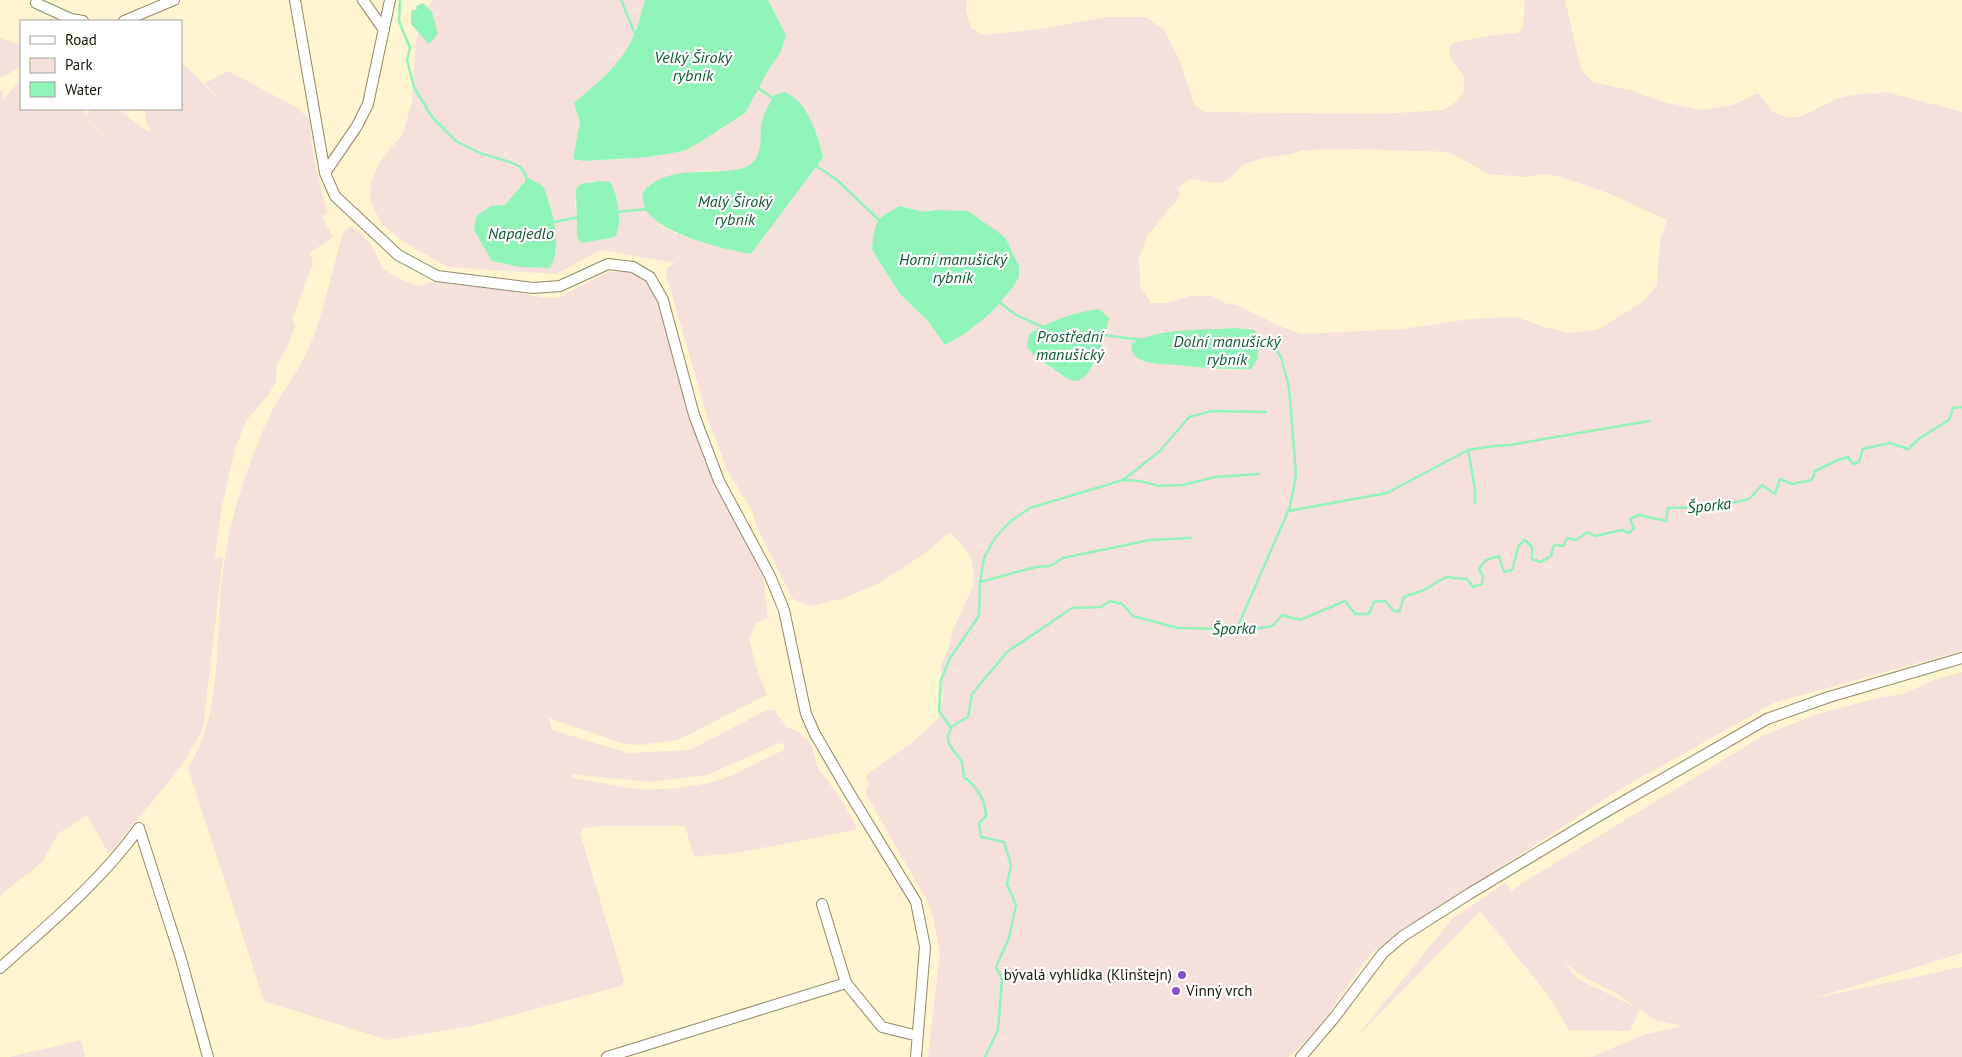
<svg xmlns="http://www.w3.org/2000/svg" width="1962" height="1057" font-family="'PT Sans',sans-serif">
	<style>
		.green { fill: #f5e0db; fill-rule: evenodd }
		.water { fill: #90f3b8 }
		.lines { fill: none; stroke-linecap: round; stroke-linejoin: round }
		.stream { stroke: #90f3b8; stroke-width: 2.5 }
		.minor-casing { stroke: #918866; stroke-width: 12 }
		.minor { stroke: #fff; stroke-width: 10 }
		.poi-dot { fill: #8651c9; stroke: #fff; stroke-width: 2 }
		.labels { text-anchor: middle; stroke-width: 4.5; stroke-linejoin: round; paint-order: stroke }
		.poi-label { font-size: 15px; fill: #171306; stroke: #fff; text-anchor: end }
		.water-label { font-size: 16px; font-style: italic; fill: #0b5934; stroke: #fff }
	</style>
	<rect width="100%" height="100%" fill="#fff5d0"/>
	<path class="green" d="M 434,0 L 645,0 C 641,12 639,26 633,37 C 621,65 596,84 574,103 L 580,122 L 573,159 L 584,161 L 648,157 L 684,151 L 702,141 L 726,126 L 781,52 L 786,35 L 768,0 L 967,0 L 966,10 L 971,28 L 983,35 L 1039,29 L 1107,17 L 1146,17 L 1164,30 L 1180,61 L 1194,104 L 1204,112 L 1380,114 L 1444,110 L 1457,101 L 1464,91 L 1464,76 L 1451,58 L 1449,49 L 1453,43 L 1487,36 L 1518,33 L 1523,27 L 1525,0 L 1565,0 L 1581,69 L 1592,82 L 1633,91 L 1660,101 L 1700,110 L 1733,105 L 1758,93 L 1772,112 L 1787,117 L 1800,117 L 1836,99 L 1852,95 L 1886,92 L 1962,112 L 1962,651 L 1776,702 L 1622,788 L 1428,915 L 1403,928 L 1371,954 L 1324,1020 L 1297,1050 L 1288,1057 L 928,1057 L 940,951 L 933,917 L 926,899 L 865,792 L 869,785 L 866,775 L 909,745 L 938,719 L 943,697 L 941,666 L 950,643 L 953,630 L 974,584 L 972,561 L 965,548 L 950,532 L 924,554 L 876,585 L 844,598 L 816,605 L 808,606 L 793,599 L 757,527 L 752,510 L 728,472 L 708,419 L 666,274 L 667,268 L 675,263 L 600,250 L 556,274 L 448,267 L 402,241 L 381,223 L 370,200 L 371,182 L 380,161 L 403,134 L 412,101 L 416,40 L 426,8 ZM 818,139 L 823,156 L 822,159 L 751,254 C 733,251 671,236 660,224 C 652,216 647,203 642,194 L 648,186 L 653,182 C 668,178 683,173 699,171 C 720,168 757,179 761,148 ZM 1357,149 L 1449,152 L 1489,174 L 1527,177 L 1543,174 L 1558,176 L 1608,193 L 1667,220 L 1660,240 L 1657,285 L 1644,301 L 1597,330 L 1568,333 L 1541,326 L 1517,317 L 1470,319 L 1402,329 L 1301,334 L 1282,327 L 1237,305 L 1224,303 L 1212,296 L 1190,296 L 1167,303 L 1151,303 L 1140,285 L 1139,259 L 1147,236 L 1180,196 L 1179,187 L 1190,179 C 1199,180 1213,184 1222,182 C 1232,180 1236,170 1244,165 C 1262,154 1284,159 1302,150 ZM 600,181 L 610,182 C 618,193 623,225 615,237 L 582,243 L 577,235 L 575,198 L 589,182 ZM 520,187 L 550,203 L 556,249 L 478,237 L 474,230 L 491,206 L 505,205 ZM 900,206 L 923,212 L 935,210 L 976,217 L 989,226 L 1013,287 C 992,311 973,330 945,345 L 928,321 L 900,294 L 872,250 ZM 1099,309 L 1109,318 L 1103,342 L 1092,366 L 1087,374 L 1074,381 L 1033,356 ZM 1234,328 L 1251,369 L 1227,370 L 1152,363 L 1179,331 Z
		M 0,38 L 21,45 L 21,66 L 0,79 Z
		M 181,62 L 220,100 L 205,83 L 228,71 L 296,107 L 309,119 L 313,154 L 327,212 L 322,217 L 333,237 L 310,253 L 313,263 L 292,320 L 295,325 L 287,348 L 277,364 L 276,381 L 269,394 L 246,421 L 235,449 L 221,511 L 215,558 L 223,557 L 203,729 L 183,764 L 109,854 L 87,815 L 58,834 L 42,862 L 0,896 L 0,91 L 3,92 L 2,101 L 21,79 L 21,109 L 80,109 L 159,203 L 86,115 L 92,109 L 119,109 L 143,129 L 151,131 L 147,124 L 145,109 L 181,109 Z
		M 350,227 L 359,231 L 372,246 L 383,269 L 402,280 L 419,286 L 433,282 L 507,290 L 544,298 L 558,298 L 606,273 L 624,271 L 641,276 L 650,283 L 660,301 L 703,459 L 751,548 L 763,575 L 768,618 L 757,622 L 749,639 L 757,669 L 767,695 L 678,740 L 640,745 L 622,743 L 549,718 L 552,730 L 628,753 L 690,750 L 767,710 L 774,710 L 787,727 L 797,731 L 811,743 L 818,768 L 841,799 L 856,826 L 855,830 L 742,852 L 694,857 L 685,826 L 600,826 L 583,829 L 580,833 L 624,980 L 621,986 L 472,1026 L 388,1040 L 264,1001 L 188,768 C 223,712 215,643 222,580 C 226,548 232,515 243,484 C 250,463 262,430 272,411 C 281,394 293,379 302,362 C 323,323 330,275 343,233 ZM 779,743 L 784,744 L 784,750 C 765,758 745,770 725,778 C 702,787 653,792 629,788 C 610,785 592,781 572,778 L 571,774 L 650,782 L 707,775 Z
		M 1962,672 L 1962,953 L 1811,999 L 1962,967 L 1962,1057 L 1591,1057 L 1646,1034 L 1684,1026 L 1657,1021 L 1640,1009 L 1630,1031 L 1569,1030 L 1548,995 L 1480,911 L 1353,1041 L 1453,918 L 1505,883 L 1512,891 L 1519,885 L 1764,735 L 1821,713 L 1882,697 L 1903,694 L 1939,678 ZM 1564,962 L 1583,977 L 1617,994 L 1639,1009 L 1576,978 Z
		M 81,1040 L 85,1057 L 9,1057 Z"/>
	<path class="water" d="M 645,0 L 768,0 L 786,35 L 781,52 L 769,69 L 745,113 L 702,141 L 684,151 L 648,157 L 584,161 L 573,159 L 580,122 L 574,103 C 596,84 621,65 633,37 C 639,26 641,12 645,0 Z
		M 423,3 L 432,12 L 438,34 L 429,44 L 411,24 L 411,11 L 417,9 L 416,6 Z
		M 785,92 C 808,102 817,133 823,156 L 822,159 L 751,254 C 723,249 669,236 650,215 C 644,210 643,201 642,194 C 668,156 738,184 755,160 C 762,150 760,139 761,127 C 762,116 769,105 774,95 Z
		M 528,178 L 543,186 C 552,207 563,247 550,268 L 520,267 L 492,261 L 474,230 L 476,216 L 491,206 L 505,205 Z
		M 600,181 L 610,182 C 618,193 623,225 615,237 L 582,243 L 578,239 L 577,235 L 576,189 L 581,184 Z
		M 900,206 L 923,212 L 935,210 L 968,211 L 1005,237 L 1019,266 L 1019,277 L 1013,287 L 991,313 L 963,335 L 945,345 L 928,321 L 900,294 L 872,250 C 875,221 875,219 900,206 Z
		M 1099,309 L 1109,318 C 1107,331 1093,379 1077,381 C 1069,382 1060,373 1054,369 C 1043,362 1034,357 1027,347 L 1029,334 C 1049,321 1075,312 1099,309 Z
		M 1234,328 L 1254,330 L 1259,335 L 1258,358 L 1251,369 C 1226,370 1202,368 1177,365 C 1165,364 1151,365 1139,359 C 1133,355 1130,350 1132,343 C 1162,327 1201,331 1234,328 Z"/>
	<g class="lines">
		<path class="stream" d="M 400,0 L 399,21 L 410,48 L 407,60 L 414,87 L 432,117 L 456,141 L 480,153 L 510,162 L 520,167 L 525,173 L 527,183
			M 621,0 L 636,36
			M 758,88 L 774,99
			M 815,165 L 837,180 L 880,221
			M 616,212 L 648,209
			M 550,223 L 579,217
			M 998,301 L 1016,315 L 1043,327
			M 1103,335 L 1142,340
			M 1468,450 L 1475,489 L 1475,503
			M 1125,480 L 1140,481 L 1159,486 L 1183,485 L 1215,477 L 1259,474
			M 1288,511 L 1387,493 L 1468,450 L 1494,446 L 1510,445 L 1649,421
			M 980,582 L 1036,567 L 1050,566 L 1063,558 L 1150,540 L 1191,538
			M 1237,628 L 1290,507 L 1296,475 L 1289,387 L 1281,357 L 1274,346 L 1265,342 L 1258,344
			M 951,728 L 939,711 L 941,680 L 950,658 L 979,616 L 980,582 L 984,558 L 995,538 L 1011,521 L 1030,508 L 1123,480 L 1160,451 L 1189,417 L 1212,411 L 1266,412
			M 985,1057 L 998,1030 L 1002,979 L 996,967 L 1009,938 L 1016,905 L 1007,884 L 1011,865 L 1004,842 L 981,837 L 979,823 L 986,816 C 985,799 978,788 964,777 L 962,762 L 949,744 L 948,736 L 952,726 L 968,717 L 972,694 L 1007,652 L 1072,608 L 1101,607 L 1110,601 L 1122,604 L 1133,616 L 1178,628 L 1253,629 L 1273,626 L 1282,615 L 1300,620 L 1345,601 L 1355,614 L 1369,614 L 1374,602 L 1385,601 L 1394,611 L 1399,612 L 1404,597 L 1424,590 L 1446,577 L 1467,579 L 1473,587 L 1482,584 L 1483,576 L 1479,569 L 1486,560 L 1499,556 L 1504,572 L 1512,570 L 1519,545 L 1525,540 L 1532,547 L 1532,559 L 1541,562 L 1551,556 L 1554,545 L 1563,546 L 1567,538 L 1576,540 L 1588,532 L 1595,536 L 1622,530 L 1629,533 L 1634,528 L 1630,519 L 1639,515 L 1666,521 L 1668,508 L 1720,506 L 1749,499 L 1762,485 L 1775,494 L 1780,479 L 1792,484 L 1812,480 L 1815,471 L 1838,460 L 1848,457 L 1853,464 L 1859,462 L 1863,449 L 1890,443 L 1908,449 L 1920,438 L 1949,420 L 1953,408 L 1962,407"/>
		<g class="minor-casing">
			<path id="minor" d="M 295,0 L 325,173 L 335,196 L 398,255 L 437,276 L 533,288 L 560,286 L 608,264 L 633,267 L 650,277 L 663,300 L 694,415 L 719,481 L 770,576 L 784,610 L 806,714 L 815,734 L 847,789 L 916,902 L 925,947 L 916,1057
				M 363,0 L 384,30
				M 36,3 L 71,19 L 83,21
				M 124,21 L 174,0
				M 325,173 L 357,126 L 368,104 L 390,0
				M 139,828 L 181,959 L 208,1057
				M 822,904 L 846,983
				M 0,968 C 49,924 100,882 139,828
				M 607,1057 L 846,983 L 882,1027 L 918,1036
				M 1301,1057 L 1334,1018 L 1383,953 L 1403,936 L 1469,894 L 1602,814 L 1767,719 L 1829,697 L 1962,658"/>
		</g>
		<use href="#minor" class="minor"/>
	</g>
	<g class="poi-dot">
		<circle cx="1182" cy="975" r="5"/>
		<circle cx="1176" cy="991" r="5"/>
	</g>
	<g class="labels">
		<g class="poi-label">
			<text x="1172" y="980">bývalá vyhlídka (Klinštejn)</text>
			<text x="1186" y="996" text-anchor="start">Vinný vrch</text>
		</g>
		<g class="water-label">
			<text x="693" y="63">Velký Široký<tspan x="693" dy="18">rybník</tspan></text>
			<text x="735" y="207">Malý Široký<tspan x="735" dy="18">rybník</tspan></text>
			<text x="521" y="239">Napajedlo</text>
			<text x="953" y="265">Horní manušický<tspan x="953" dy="18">rybník</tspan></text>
			<text x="1070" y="342">Prostřední<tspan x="1070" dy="18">manušický</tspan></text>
			<text x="1227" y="347">Dolní manušický<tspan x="1227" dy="18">rybník</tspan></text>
			<text transform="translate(1709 505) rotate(-6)" y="6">Šporka</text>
			<text transform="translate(1234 628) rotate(-1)" y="6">Šporka</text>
		</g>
	</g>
	<rect x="20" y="20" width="162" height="90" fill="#ffffff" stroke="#a2a19b"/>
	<rect x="30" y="36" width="25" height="8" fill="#ffffff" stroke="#a2a19b"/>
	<text x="65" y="45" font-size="15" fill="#171306">Road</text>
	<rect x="30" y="58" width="25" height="15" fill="#f5e0db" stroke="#a2a19b"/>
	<text x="65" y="70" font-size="15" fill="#171306">Park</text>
	<rect x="30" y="82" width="25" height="15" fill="#90f3b8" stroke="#a2a19b"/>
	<text x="65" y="95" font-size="15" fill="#171306">Water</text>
</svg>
